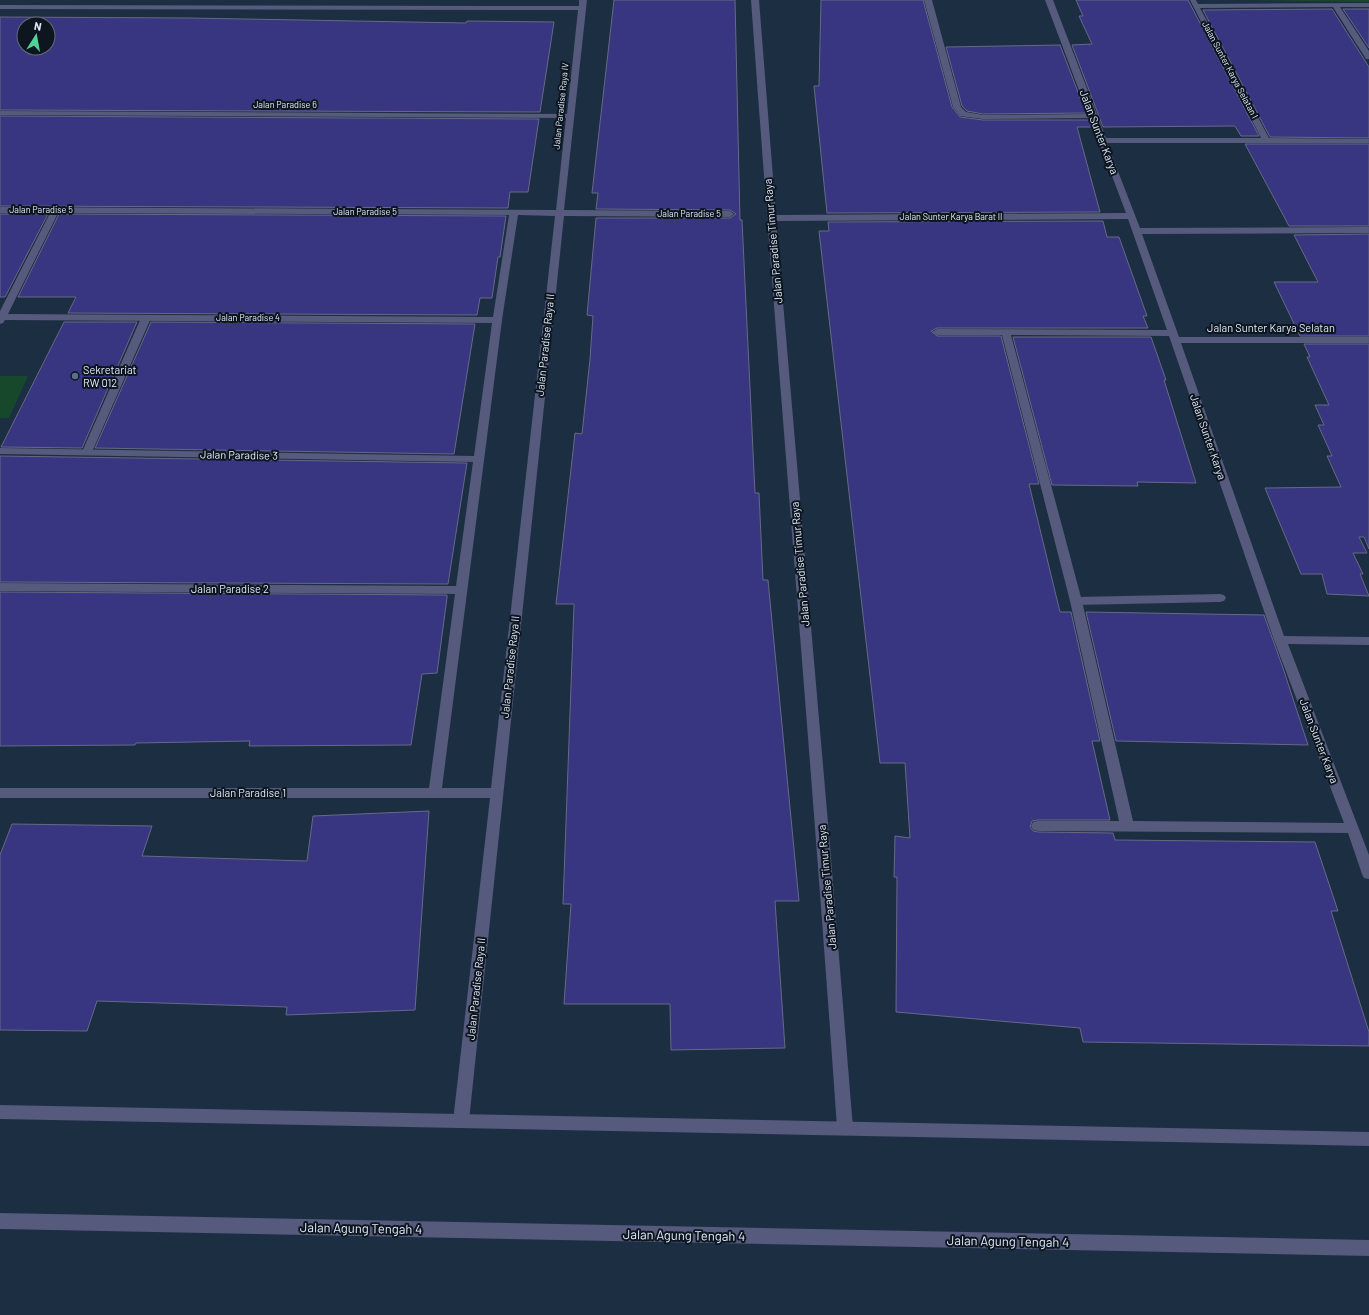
<svg xmlns="http://www.w3.org/2000/svg" width="1369" height="1315" font-family="Barlow,sans-serif">
	<style>
		.green { fill: #18482c }
		.building { fill: #393681; stroke: #666986; fill-rule: evenodd }
		.lines { fill: none; stroke-linecap: round; stroke-linejoin: round }
		.service { fill: #565a7c; fill-rule: evenodd }
		.minor { fill: #565a7c; fill-rule: evenodd }
		.tertiary { fill: #565a7c; fill-rule: evenodd }
		.service-dot { fill: #5c6f8a; stroke: #0d151f; stroke-width: 1.5 }
		.labels { text-anchor: middle; stroke-width: 4; stroke-linejoin: round; paint-order: stroke }
		.far-street-label { font-size: 9px; fill: #e0ecfa; stroke: #0d151f }
		.street-label { font-size: 11px; fill: #e0ecfa; stroke: #0d151f }
		.poi-label { font-size: 11px; fill: #e0ecfa; stroke: #0d151f; text-anchor: start }
		.near-street-label { font-size: 13px; fill: #e0ecfa; stroke: #0d151f }
	</style>
	<rect width="100%" height="100%" fill="#1b2e42"/>
	<path class="green" d="M 1234,0 L 1369,0 L 1369,2 Z
		M 0,376 L 28,376 L 9,418 L 0,418 Z"/>
	<path class="building" d="M 614,0 L 735,0 L 740,220 L 742,220 L 755,493 L 759,493 L 763,580 L 768,580 L 799,901 L 775,901 L 785,1048 L 671,1050 L 670,1004 L 564,1004 L 571,904 L 563,904 L 574,604 L 556,604 L 575,433 L 582,434 L 590,359 L 593,316 L 587,315 L 596,218 L 730,218 L 736,214 L 730,210 L 596,209 L 598,193 L 592,193 Z
		M 821,0 L 923,0 L 952,107 L 960,117 L 983,120 L 1089,120 L 1092,127 L 1077,127 L 1100,212 L 827,213 L 814,86 L 819,86 Z
		M 1076,0 L 1188,0 L 1259,136 L 1241,136 L 1235,126 L 1103,127 L 1072,45 L 1092,44 L 1079,16 L 1083,16 Z
		M 1332,9 L 1369,67 L 1369,138 L 1270,137 L 1203,10 Z
		M 1343,9 L 1369,9 L 1369,48 Z
		M 0,17 L 189,18 L 466,23 L 467,21 L 554,22 L 540,112 L 0,110 ZM 24,24 L 48,24 L 48,48 L 24,48 Z
		M 1060,45 L 1086,113 L 983,114 L 967,111 L 962,106 L 946,47 Z
		M 0,116 L 539,119 L 528,192 L 510,192 L 508,208 L 0,206 Z
		M 1245,144 L 1369,144 L 1369,226 L 1289,226 Z
		M 0,214 L 48,214 L 5,297 L 0,297 Z
		M 59,214 L 506,216 L 500,257 L 498,257 L 492,298 L 480,298 L 477,315 L 68,313 L 76,297 L 18,297 Z
		M 1103,221 L 1107,237 L 1119,237 L 1147,316 L 1143,316 L 1148,328 L 937,328 L 931,331 L 937,336 L 1001,336 L 1039,484 L 1029,484 L 1060,612 L 1071,612 L 1100,741 L 1092,741 L 1110,820 L 1038,820 L 1032,821 L 1030,827 L 1033,831 L 1038,832 L 1113,833 L 1115,840 L 1315,842 L 1338,911 L 1331,911 L 1369,1032 L 1369,1046 L 1083,1042 L 1080,1028 L 896,1012 L 897,877 L 894,877 L 895,836 L 910,838 L 905,763 L 880,763 L 819,231 L 829,231 L 828,222 Z
		M 1369,234 L 1369,336 L 1300,336 L 1274,282 L 1318,282 L 1294,235 Z
		M 64,322 L 137,322 L 82,448 L 1,447 Z
		M 151,322 L 475,324 L 454,454 L 95,448 Z
		M 1013,337 L 1151,337 L 1166,380 L 1164,380 L 1196,483 L 1137,482 L 1138,486 L 1052,485 Z
		M 1304,344 L 1369,344 L 1369,549 L 1364,537 L 1359,537 L 1367,553 L 1353,553 L 1363,574 L 1360,574 L 1369,596 L 1327,594 L 1322,574 L 1301,574 L 1265,488 L 1341,487 L 1327,456 L 1332,456 L 1318,425 L 1324,425 L 1315,405 L 1329,405 L 1307,357 L 1310,357 Z
		M 0,456 L 467,463 L 448,584 L 0,582 Z
		M 0,592 L 447,595 L 447,598 L 437,673 L 422,674 L 411,745 L 249,746 L 250,741 L 136,743 L 135,745 L 0,746 Z
		M 1086,612 L 1264,615 L 1283,668 L 1308,745 L 1116,741 Z
		M 429,811 L 415,1010 L 286,1015 L 287,1007 L 97,1001 L 87,1031 L 0,1030 L 0,855 L 12,824 L 152,826 L 142,856 L 307,861 L 313,816 Z"/>
	<g class="lines">
		<path class="service" d="M 146,315 L 151,318 L 92,452 L 87,455 L 83,454 L 82,452 L 141,318 Z
			M 1220,594 L 1224,595 L 1226,598 L 1224,601 L 1220,602 L 1076,605 L 1072,604 L 1070,601 L 1072,598 L 1076,597 Z"/>
		<path class="minor" d="M 579,0 L 587,0 L 564,210 L 730,211 L 734,214 L 730,217 L 564,216 L 469,1121 L 466,1126 L 461,1128 L 456,1126 L 453,1121 L 490,798 L 0,798 L 0,788 L 429,788 L 455,594 L 0,591 L 0,583 L 456,586 L 473,462 L 0,454 L 0,448 L 474,456 L 492,323 L 5,320 L 3,323 L 0,324 L 0,311 L 50,213 L 0,213 L 0,207 L 556,210 L 566,118 L 0,115 L 0,111 L 567,114 L 578,10 L 0,9 L 0,5 L 579,6 ZM 58,213 L 509,215 L 493,317 L 8,314 ZM 518,215 L 555,216 L 491,788 L 442,788 L 502,320 Z
			M 751,0 L 759,0 L 776,215 L 1126,213 L 1090,118 L 983,119 L 960,116 L 953,107 L 924,0 L 932,0 L 961,107 L 966,112 L 983,115 L 1088,114 L 1045,0 L 1053,0 L 1106,138 L 1261,138 L 1190,0 L 1196,0 L 1198,4 L 1369,3 L 1369,7 L 1340,7 L 1369,51 L 1369,59 L 1366,59 L 1333,7 L 1200,8 L 1269,138 L 1369,139 L 1369,143 L 1107,143 L 1140,228 L 1369,227 L 1369,233 L 1142,234 L 1179,337 L 1369,337 L 1369,343 L 1181,343 L 1284,636 L 1369,637 L 1369,645 L 1288,644 L 1369,855 L 1369,879 L 1364,878 L 1362,874 L 1348,833 L 1038,831 L 1033,830 L 1031,826 L 1033,822 L 1038,821 L 1119,821 L 1070,601 L 1002,335 L 937,335 L 932,332 L 937,329 L 1167,330 L 1128,219 L 776,221 L 830,846 L 853,1128 L 850,1133 L 845,1135 L 840,1133 L 837,1128 C 811,752 778,376 751,0 ZM 1011,335 L 1169,336 L 1274,640 L 1344,823 L 1133,821 L 1082,601 Z"/>
		<path class="tertiary" d="M 0,1105 L 1369,1132 L 1369,1146 L 0,1119 Z
			M 0,1213 L 1369,1240 L 1369,1256 L 0,1229 Z"/>
	</g>
	<circle class="service-dot" cx="75" cy="376" r="4"/>
	<g class="labels">
		<g class="far-street-label">
			<text transform="translate(1230 70) rotate(62)" y="3">Jalan Sunter Karya Selatan I</text>
			<text x="285" y="108">Jalan Paradise 6</text>
			<text transform="translate(561 106) rotate(-84)" y="3">Jalan Paradise Raya IV</text>
			<text x="41" y="213">Jalan Paradise 5</text>
			<text x="365" y="215">Jalan Paradise 5</text>
			<text x="689" y="217">Jalan Paradise 5</text>
			<text x="951" y="220">Jalan Sunter Karya Barat II</text>
			<text x="248" y="321">Jalan Paradise 4</text>
		</g>
		<g class="street-label">
			<text transform="translate(1099 132) rotate(69)" y="4">Jalan Sunter Karya</text>
			<text transform="translate(773 241) rotate(-95)" y="4">Jalan Paradise Timur Raya</text>
			<text x="1271" y="332">Jalan Sunter Karya Selatan</text>
			<text transform="translate(545 345) rotate(-84)" y="4">Jalan Paradise Raya II</text>
			<text transform="translate(1208 437) rotate(71)" y="4">Jalan Sunter Karya</text>
			<text transform="translate(239 455) rotate(1)" y="4">Jalan Paradise 3</text>
			<text transform="translate(800 564) rotate(-95)" y="4">Jalan Paradise Timur Raya</text>
			<text x="230" y="593">Jalan Paradise 2</text>
			<text transform="translate(510 667) rotate(-84)" y="4">Jalan Paradise Raya II</text>
			<text transform="translate(1319 741) rotate(69)" y="4">Jalan Sunter Karya</text>
			<text x="248" y="797">Jalan Paradise 1</text>
			<text transform="translate(827 887) rotate(-95)" y="4">Jalan Paradise Timur Raya</text>
			<text transform="translate(476 989) rotate(-84)" y="4">Jalan Paradise Raya II</text>
		</g>
		<g class="poi-label">
			<text x="83" y="374">Sekretariat<tspan x="83" dy="13">RW 012</tspan></text>
		</g>
		<g class="near-street-label">
			<text transform="translate(361 1228) rotate(1)" y="5">Jalan Agung Tengah 4</text>
			<text transform="translate(684 1235) rotate(1)" y="5">Jalan Agung Tengah 4</text>
			<text transform="translate(1008 1241) rotate(1)" y="5">Jalan Agung Tengah 4</text>
		</g>
	</g>
	<g transform="translate(36 36) rotate(11)"><circle r="19" fill="#0d151f" stroke="#616b77"/>
	<path d="M0-3L7 15L0 10L-7 15Z" fill="#51d398"/>
	<text y="-6" font-size="11" font-weight="bold" text-anchor="middle" fill="#e0ecfa">N</text>
	</g>
</svg>
